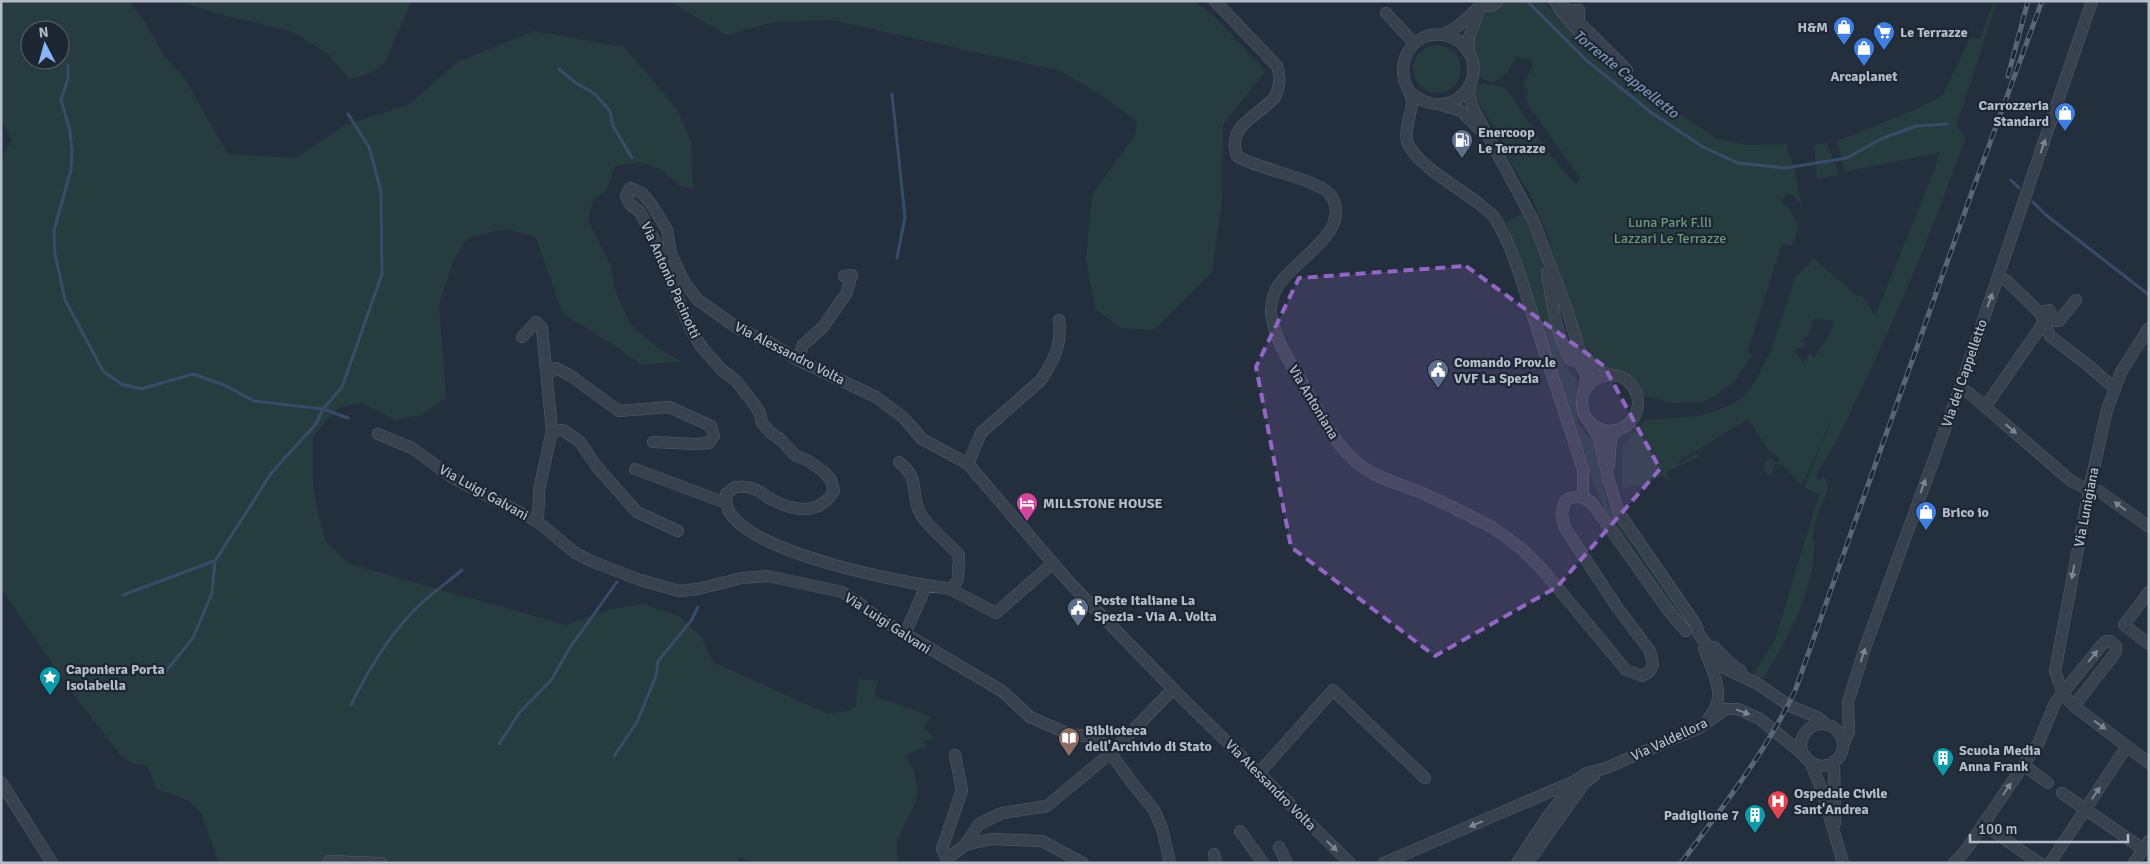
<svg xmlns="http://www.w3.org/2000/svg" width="2150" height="864" font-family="Signika,sans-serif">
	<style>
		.green { fill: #263c3f; fill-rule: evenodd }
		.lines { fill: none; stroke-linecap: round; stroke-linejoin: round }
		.stream { stroke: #394c67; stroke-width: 3 }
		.minor-casing { stroke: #565f6c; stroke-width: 12 }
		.minor { stroke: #38414e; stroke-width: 11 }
		.rail-casing { stroke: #5a6575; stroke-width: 5 }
		.rail { stroke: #1d2633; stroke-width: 3; stroke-dasharray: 9; stroke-linecap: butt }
		.oneway { fill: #7c8592 }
		.marked { fill: #9266c3; fill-opacity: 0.2; stroke: #9266c3; stroke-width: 4; stroke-dasharray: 10 6; stroke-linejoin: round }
		.labels { text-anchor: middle; stroke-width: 4.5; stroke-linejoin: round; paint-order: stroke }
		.poi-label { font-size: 14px; font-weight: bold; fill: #b4bcc9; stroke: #1d2633; text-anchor: start }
		.park-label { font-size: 14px; fill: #6b9a76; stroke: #1d2633 }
		.street-label { font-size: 14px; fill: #b4bcc9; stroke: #1d2633 }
		.water-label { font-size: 15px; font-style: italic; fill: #7c92b1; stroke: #1d2633 }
	</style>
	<rect width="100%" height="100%" fill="#242f3e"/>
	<path class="green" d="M 1,1 L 129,1 L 146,24 L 165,57 L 185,79 L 228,154 L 295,158 L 345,125 L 410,104 L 457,62 L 534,31 L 624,47 L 677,109 L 691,142 L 693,190 L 679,185 L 662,170 L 641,162 L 615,166 L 607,189 L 593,201 L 588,220 L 610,264 L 616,292 L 630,324 L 659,349 L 681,361 L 641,365 L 614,345 L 563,314 L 536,238 C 506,226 497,229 467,239 L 453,262 L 439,305 L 446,397 L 422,415 L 395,420 L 360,402 L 337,409 L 313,436 L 313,482 L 318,514 L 326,542 L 350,564 L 566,625 L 608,610 L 643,604 L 679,616 L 701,636 L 713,662 L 828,714 L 852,710 L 856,705 L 858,679 L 878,681 L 874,696 L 931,716 L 924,728 L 935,739 L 923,740 L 927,746 L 906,755 L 914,772 L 918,790 L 916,801 L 897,841 L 897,863 L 756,863 L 739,857 L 738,863 L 219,863 L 201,813 L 189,801 L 157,789 L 147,765 L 134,764 L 122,757 L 68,687 L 1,588 L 1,158 L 12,140 L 1,119 ZM 30,30 L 60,30 L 60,60 L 30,60 Z
		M 178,1 L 415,1 L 410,5 L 385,62 L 375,71 L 350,80 L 328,54 L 291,31 L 222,15 Z
		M 662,1 L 1194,1 L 1218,20 L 1265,71 L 1223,125 L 1222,200 L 1212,272 L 1154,330 L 1121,328 L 1095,309 L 1086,258 L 1092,195 L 1135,135 L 1137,122 L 1103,96 L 1061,71 L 832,20 L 774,22 L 726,35 L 676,5 Z
		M 1503,1 L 1542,1 L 1619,73 L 1716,138 L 1747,145 L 1786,144 L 1795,169 L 1801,205 L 1795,197 L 1787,193 L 1781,202 L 1789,209 L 1799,226 L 1792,246 L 1782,244 L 1747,353 L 1753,355 L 1733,383 L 1716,395 L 1702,402 L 1673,403 L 1643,396 L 1624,376 L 1610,373 L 1580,352 L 1549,239 L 1530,194 L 1509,160 L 1500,137 L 1478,102 L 1474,86 L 1482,83 L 1505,87 L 1552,157 L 1576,184 L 1580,178 L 1529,106 L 1525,97 L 1529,92 L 1523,85 L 1532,67 L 1531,60 L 1517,56 L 1504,76 L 1492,83 L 1481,78 L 1470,51 L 1483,12 Z
		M 1994,1 L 1997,1 L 1956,127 L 1966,137 C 1935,222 1903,304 1863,385 C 1849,414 1837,446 1817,472 L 1817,477 L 1819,481 L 1824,476 C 1832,491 1824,497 1819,511 C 1815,520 1814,530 1812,539 L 1814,542 C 1815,589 1787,642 1762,680 L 1753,674 L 1775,640 L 1819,494 L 1804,487 L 1837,407 L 1802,486 L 1783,465 L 1775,464 L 1771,475 L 1765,473 L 1763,465 L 1770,457 L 1777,463 L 1781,459 L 1773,453 L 1771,454 L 1748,419 L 1678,462 L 1679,464 L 1696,453 L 1699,457 L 1668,471 L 1667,476 L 1671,478 L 1668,481 L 1663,476 L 1643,485 L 1622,489 L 1622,446 L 1646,420 L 1700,416 L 1731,405 L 1744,396 L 1754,383 L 1771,351 L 1795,278 L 1807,266 L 1810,266 L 1812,257 L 1857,296 L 1860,294 L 1869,305 L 1875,316 L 1935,168 L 1940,152 L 1845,172 L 1837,141 L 1914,110 L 1942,96 L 1970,38 L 1980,39 ZM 1814,318 L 1833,321 L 1833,324 L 1829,335 L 1814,358 L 1809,353 L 1806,360 L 1802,363 L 1796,351 L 1797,348 L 1803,348 L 1805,346 L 1803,338 L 1808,337 Z
		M1413 69a24 24 0 1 1 48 0a24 24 0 1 1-48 0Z
		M 1827,143 L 1839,175 L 1817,179 L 1814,145 Z
		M 1523,212 L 1542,258 L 1545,295 L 1559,351 L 1570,372 L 1577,380 L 1577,421 L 1585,433 L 1595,442 L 1607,504 L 1633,548 L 1681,615 L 1679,617 L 1613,524 L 1599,498 L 1575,433 L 1515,247 L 1506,223 Z"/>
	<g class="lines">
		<path class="stream" d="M 1527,1 L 1586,60 L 1652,113 L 1703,147 L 1738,163 L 1786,168 L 1847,158 L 1881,139 L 1916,126 L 1947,124
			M 68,66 L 68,79 L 61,100 L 70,131 L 72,151 L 71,170 L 54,230 L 55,254 L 65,300 L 103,371 L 121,384 L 141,389 L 193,374 L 224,385 L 254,401 L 323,409 L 348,418
			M 559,69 L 576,83 L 595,94 L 610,111 L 613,126 L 632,158
			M 892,94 L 905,217 L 897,258
			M 2011,180 L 2019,188
			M 2033,202 L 2046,215 L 2149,295
			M 123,595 L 214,561
			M 162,676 L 193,638 L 212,593 L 215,561 L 272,472 L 316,424 L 323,409 L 342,387 L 382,274 L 381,191 L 369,147 L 348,114
			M 351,705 C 369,668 392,630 423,602 C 435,591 449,581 462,570
			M 499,744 L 520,712 L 552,679 L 569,649 L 617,582
			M 614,756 L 637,722 L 656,676 L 658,661 L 691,621 L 698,607"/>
		<g class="minor-casing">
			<path id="minor" d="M 1215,1 L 1277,66 C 1281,77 1280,87 1275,97 C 1258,117 1226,125 1237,156 C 1258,170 1322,179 1332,197 C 1353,235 1286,262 1274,294 C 1271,302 1270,310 1272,319 C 1276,341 1290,362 1301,381 C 1318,409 1332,443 1359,464 C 1375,478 1401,484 1420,492 C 1445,503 1468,515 1492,527 L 1522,549 L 1542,569 L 1626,670 L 1642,676 L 1649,672 L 1653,665 L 1650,651 L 1617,607 L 1565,528 C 1561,518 1561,509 1566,500 C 1576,495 1583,496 1592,503 L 1668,610 L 1686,631
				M 1554,1 L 1568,10 L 1579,10 L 1579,22 L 1627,70
				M 1482,5 L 1491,6 L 1498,1
				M 1558,7 L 1581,34
				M 1386,13 L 1414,43
				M 1441,35 L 1457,27 L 1486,1
				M 1469,53 L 1469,37 L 1479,10
				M 1470,86 L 1469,95 L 1473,108 L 1534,222 L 1568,313 L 1580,352 L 1598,371 L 1611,375
				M 1410,92 C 1452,129 1495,74 1462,44 C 1454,36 1441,33 1430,35 C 1410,40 1400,60 1404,79 C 1406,88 1412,94 1412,103 C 1411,116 1403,132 1408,144 C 1419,167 1463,190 1483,207 C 1487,211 1494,215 1496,220 C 1514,250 1523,286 1534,319 C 1550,369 1567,419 1583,470 L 1583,497
				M 1442,105 L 1461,111 L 1483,133
				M 1547,272 C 1552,301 1555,334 1571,360
				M 2006,280 L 2040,313 L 2050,336 L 2089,366 L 2115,389
				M 2040,312 L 2049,310 L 2055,321 L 2059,321 L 2076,300
				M 2149,328 L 2121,372 L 2107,410 L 2089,490 L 2055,671 L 2063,694 L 2074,706 L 2149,763
				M 522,337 L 536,322 L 542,328 L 552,431 L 539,490 L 538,522
				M 1572,349 L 1587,376 L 1584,389
				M 798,360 L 803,345 L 823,327 L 846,294 L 852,275 L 844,276
				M 548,374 L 556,368 L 571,376 L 619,411 L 669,407 L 711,426 L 714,436 L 709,443 L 696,444 L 653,442
				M1582 403a28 28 0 1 1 56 0a28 28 0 1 1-56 0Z
				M 1960,388 L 1968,392 L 2071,481 L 2089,490 L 2099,491 L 2149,527
				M 1985,407 L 2044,322
				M 1590,423 L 1599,438 L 1609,481 L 1619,513 L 1696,625 L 1699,634 L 1722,667 L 1756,683 L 1792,707 L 1817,717 L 1827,725
				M 552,431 L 563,430 L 580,442 L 597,467 L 637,512 L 678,531
				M 378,434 L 412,448 L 453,478 L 538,522 L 574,552 L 591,561 L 640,580 L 679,591 L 698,589 L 742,578 L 768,576 L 842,592 L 859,603 L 875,616 L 1002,691 L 1030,717 L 1069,734 L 1087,736 L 1104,744 L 1133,784 L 1154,810 L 1162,828 L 1170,863
				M 899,462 C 921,480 910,490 919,511 C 924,523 949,544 959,555 L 958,579 L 952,589 C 903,583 757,555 730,513 C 726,507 726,500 726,494 L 735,487 C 740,487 746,486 751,488 C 760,490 767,498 775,501 C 797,512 820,514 834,491 L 831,480 L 824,472 L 809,461 L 796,456 L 780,439 L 771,433 L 762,423 L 760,413 L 755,405 L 736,381 L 721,369 L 704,350 L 693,334 L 682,309 L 662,255 L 640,212 L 630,204 L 626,196 L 630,188 L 642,193 L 652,205 L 667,230 L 671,254 L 684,282 L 698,300 L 739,329 L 769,342 L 798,360 L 876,397 L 904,418 L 922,439 L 968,464 L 1069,582 L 1173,689 L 1350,863
				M 968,464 L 981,433 L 1041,380 C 1054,360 1062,345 1059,320
				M 1609,465 L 1611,437 L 1618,430
				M 635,469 L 726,503
				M 950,589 L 996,613 L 1053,563
				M 2149,592 L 2124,625 L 2149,644
				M 905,634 L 926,586
				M 1714,647 L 1729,662 L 1741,671
				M 1704,649 C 1713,673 1728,696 1709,718
				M1801 745a21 21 0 1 1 42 0a21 21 0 1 1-42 0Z
				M 1843,745 L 1849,732 L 1848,702 L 1865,648 L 1960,388 L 2092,1
				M 955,755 L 962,790 L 942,849 L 947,859 L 965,845 L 979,824 L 1002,813 L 1047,806 L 1112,752 L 1173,689
				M 1810,761 L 1822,791 L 1843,863
				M 1834,761 L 1835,823
				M 2023,765 L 2048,783
				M 1259,773 L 1333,690 L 1425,778
				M 1,782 L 52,863
				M 2062,793 L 2143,849
				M 1983,824 L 2039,863
				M 1240,831 L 1263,863
				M 965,845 L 992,839 L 1042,841 L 1083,863
				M 1279,847 L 1287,863
				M 1214,854 L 1216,863
				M 329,861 L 381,863
				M 1384,863 L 1575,781 L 1587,773 L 1606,768 L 1701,727 L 1726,709 L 1738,709 L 1760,719 L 1805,756
				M 1517,863 L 1548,816 L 1574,783
				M 1525,863 L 1534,854 L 1585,782 L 1594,776
				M 1954,863 L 1966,850 L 2039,742 L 2055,703 L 2100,647 L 2106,641 L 2110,641 L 2116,646 L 2116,652 L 2074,706
				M 2050,863 L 2127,746
				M 2134,863 L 2149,841"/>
		</g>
		<use href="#minor" class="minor"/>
		<g class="rail-casing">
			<path id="rail" d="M 2008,76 L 2028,1
				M 1681,863 C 1722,808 1765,753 1795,691 L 1972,192 L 2042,1"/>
		</g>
		<use href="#rail" class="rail"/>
	</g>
	<defs><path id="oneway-solid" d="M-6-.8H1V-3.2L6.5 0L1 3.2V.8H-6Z" transform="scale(1.25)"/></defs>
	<g class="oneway">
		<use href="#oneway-solid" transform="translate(2043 146) rotate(-71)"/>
		<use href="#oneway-solid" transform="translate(1990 300) rotate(-71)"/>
		<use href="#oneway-solid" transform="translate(2011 429) rotate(41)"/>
		<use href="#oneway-solid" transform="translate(1923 486) rotate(-70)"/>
		<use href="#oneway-solid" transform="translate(2120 506) rotate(-144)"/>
		<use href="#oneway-solid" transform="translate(2073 572) rotate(100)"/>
		<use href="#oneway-solid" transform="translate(1863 655) rotate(-72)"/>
		<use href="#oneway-solid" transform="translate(2093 656) rotate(-51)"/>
		<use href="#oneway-solid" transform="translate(1743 712) rotate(20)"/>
		<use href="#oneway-solid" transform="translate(2100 725) rotate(36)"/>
		<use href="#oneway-solid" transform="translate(2007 789) rotate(-56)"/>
		<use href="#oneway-solid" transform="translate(2096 793) rotate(-56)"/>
		<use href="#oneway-solid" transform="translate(1476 824) rotate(157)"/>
		<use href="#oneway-solid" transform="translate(1332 846) rotate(44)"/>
	</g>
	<path class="marked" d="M 1466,266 L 1604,366 L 1660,469 L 1557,587 L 1435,656 L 1291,547 L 1256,367 L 1299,278 Z"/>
	<defs>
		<g id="shop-pin" transform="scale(1.125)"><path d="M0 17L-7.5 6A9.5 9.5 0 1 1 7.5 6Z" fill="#3f7fe0" stroke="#1d2633"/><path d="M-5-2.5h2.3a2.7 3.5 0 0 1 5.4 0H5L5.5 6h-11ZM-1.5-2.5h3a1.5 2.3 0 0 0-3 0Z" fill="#fff"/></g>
		<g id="supermarket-pin" transform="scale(1.125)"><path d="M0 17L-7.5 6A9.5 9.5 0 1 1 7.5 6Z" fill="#3f7fe0" stroke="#1d2633"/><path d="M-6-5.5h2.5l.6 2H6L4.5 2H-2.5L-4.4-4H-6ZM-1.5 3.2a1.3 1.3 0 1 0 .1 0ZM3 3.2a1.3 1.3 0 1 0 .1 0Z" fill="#fff"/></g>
		<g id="fuel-pin" transform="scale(1.125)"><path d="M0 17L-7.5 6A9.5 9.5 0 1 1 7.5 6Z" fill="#5c6f8a" stroke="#1d2633"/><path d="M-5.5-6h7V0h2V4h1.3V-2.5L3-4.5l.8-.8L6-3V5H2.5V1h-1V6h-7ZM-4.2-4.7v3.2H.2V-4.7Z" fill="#fff"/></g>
		<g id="civic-pin" transform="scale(1.125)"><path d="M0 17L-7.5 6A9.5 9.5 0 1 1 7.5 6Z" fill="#5c6f8a" stroke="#1d2633"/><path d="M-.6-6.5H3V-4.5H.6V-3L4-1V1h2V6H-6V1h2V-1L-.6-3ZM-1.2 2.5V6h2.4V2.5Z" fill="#fff"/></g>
		<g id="hotel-pin" transform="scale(1.125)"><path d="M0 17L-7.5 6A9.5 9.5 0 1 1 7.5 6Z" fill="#d1479c" stroke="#1d2633"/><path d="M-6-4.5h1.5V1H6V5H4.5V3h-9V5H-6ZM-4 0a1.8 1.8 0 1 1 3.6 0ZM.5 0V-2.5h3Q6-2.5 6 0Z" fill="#fff"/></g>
		<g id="sight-pin" transform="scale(1.125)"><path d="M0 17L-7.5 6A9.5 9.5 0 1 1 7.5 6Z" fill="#0f9aa8" stroke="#1d2633"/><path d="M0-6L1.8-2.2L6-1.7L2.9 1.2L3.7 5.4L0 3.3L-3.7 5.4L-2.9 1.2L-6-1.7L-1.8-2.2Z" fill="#fff"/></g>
		<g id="library-pin" transform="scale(1.125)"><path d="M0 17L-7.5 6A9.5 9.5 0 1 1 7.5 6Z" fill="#8d6e63" stroke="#1d2633"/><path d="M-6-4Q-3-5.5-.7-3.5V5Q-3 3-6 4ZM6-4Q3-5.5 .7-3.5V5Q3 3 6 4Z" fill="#fff"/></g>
		<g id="building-pin" transform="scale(1.125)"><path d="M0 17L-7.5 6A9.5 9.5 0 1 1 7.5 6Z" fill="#0f9aa8" stroke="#1d2633"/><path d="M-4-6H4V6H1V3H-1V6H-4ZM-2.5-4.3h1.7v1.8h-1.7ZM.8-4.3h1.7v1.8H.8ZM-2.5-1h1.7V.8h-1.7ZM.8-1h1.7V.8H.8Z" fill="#fff"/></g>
		<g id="hospital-pin" transform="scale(1.125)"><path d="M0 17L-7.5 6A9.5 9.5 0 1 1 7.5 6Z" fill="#e0444e" stroke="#1d2633"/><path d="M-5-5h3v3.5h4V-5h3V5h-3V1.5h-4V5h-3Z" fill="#fff"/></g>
	</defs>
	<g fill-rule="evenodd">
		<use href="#shop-pin" x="1844" y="27"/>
		<use href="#supermarket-pin" x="1884" y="32"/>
		<use href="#shop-pin" x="1864" y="48"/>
		<use href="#shop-pin" x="2065" y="113"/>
		<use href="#fuel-pin" x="1462" y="140"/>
		<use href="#civic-pin" x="1438" y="370"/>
		<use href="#hotel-pin" x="1027" y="503"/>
		<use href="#shop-pin" x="1926" y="512"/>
		<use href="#civic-pin" x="1078" y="608"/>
		<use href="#sight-pin" x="50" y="677"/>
		<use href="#library-pin" x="1069" y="738"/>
		<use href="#building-pin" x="1943" y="758"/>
		<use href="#hospital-pin" x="1778" y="801"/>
		<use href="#building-pin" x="1755" y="815"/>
	</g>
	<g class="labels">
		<g class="poi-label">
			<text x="1828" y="32" text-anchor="end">H&amp;M</text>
			<text x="1900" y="37">Le Terrazze</text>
			<text x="1864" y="81" text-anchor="middle">Arcaplanet</text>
			<text x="2049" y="110" text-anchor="end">Carrozzeria<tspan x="2049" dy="16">Standard</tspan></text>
			<text x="1478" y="137">Enercoop<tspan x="1478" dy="16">Le Terrazze</tspan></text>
			<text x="1454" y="367">Comando Prov.le<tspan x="1454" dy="16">VVF La Spezia</tspan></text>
			<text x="1043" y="508">MILLSTONE HOUSE</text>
			<text x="1942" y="517">Brico io</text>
			<text x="1094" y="605">Poste Italiane La<tspan x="1094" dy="16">Spezia - Via A. Volta</tspan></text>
			<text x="66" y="674">Caponiera Porta<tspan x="66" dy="16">Isolabella</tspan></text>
			<text x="1085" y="735">Biblioteca<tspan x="1085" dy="16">dell'Archivio di Stato</tspan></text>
			<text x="1959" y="755">Scuola Media<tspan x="1959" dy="16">Anna Frank</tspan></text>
			<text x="1794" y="798">Ospedale Civile<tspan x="1794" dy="16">Sant'Andrea</tspan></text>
			<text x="1739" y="820" text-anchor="end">Padiglione 7</text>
		</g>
		<g class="park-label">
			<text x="1670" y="227">Luna Park F.lli<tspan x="1670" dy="16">Lazzari Le Terrazze</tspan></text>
		</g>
		<g class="street-label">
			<text transform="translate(671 280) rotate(66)" y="5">Via Antonio Pacinotti</text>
			<text transform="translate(790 353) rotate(27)" y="5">Via Alessandro Volta</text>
			<text transform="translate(1964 373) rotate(-71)" y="5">Via del Cappelletto</text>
			<text transform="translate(1314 402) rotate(59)" y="5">Via Antoniana</text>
			<text transform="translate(484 492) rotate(29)" y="5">Via Luigi Galvani</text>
			<text transform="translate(2086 507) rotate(-79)" y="5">Via Lunigiana</text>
			<text transform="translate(888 623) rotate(33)" y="5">Via Luigi Galvani</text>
			<text transform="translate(1669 739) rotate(-25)" y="5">Via Valdellora</text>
			<text transform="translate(1271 785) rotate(45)" y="5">Via Alessandro Volta</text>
		</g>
		<g class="water-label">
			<text transform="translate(1626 74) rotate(39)" y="5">Torrente Cappelletto</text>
		</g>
	</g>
	<rect width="2150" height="864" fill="none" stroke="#b4bcc9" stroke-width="5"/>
	<g transform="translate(45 45) rotate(354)"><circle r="24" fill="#1d2633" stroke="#59626f"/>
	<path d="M0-4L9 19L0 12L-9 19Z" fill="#8ab4f8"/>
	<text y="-8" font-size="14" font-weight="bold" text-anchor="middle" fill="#b4bcc9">N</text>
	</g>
	<path d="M1970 834v8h158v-8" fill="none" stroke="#b4bcc9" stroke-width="2.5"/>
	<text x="1978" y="834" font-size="15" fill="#b4bcc9" stroke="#1d2633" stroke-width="4" paint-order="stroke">100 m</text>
</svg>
